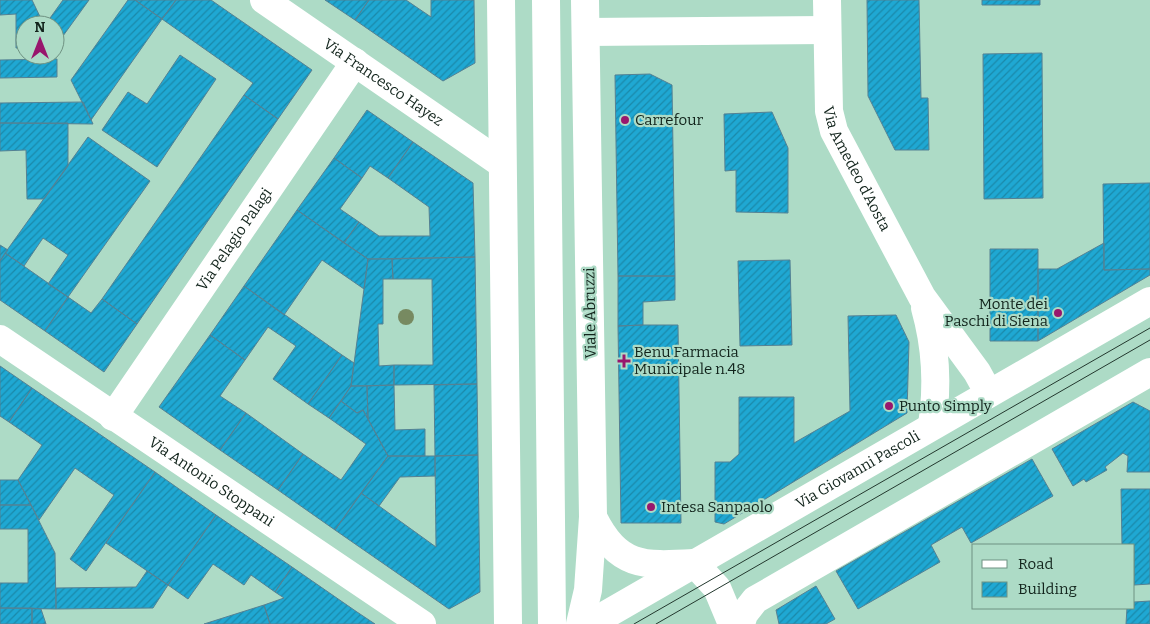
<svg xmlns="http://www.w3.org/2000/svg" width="1150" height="624" font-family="Bitter,serif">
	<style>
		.building { fill: url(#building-hatch); stroke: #558193 }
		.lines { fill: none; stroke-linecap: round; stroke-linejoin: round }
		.minor { stroke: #fff; stroke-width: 28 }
		.major { stroke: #fff; stroke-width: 28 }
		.tram { stroke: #23382e; stroke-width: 1 }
		.tree { fill: #778a61 }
		.poi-dot { fill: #98176d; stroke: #addbc6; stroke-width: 2 }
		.labels { text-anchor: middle; stroke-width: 4.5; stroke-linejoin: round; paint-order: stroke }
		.street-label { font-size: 15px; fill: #12241c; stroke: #addbc6 }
		.poi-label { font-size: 15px; fill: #12241c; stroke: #addbc6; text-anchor: start }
	</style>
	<defs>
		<pattern id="building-hatch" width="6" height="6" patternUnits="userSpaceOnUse" patternTransform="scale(1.25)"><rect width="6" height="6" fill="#1fa8d3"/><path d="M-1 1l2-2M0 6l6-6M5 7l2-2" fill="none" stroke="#1a89aa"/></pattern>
	</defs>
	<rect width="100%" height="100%" fill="#addbc6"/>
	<path class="building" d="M 0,0 L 32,0 L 44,25 L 25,25 L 25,48 L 16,48 L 16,14 L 0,15 Z
		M 63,0 L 89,0 L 55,47 L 55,25 L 45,25 Z
		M 128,0 L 135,0 L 162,19 L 91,120 L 71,80 Z
		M 135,0 L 176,0 L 162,19 Z
		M 176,0 L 211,0 L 312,70 L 278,119 L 244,95 L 253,83 L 162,19 Z
		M 325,0 L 369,0 L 355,20 Z
		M 369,0 L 406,0 L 431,17 L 431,0 L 474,0 L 475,63 L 443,81 L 355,20 Z
		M 867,0 L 919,0 L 921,98 L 928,98 L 929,150 L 895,150 L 868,96 Z
		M 982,0 L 1040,0 L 1040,5 L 982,5 Z
		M 1042,53 L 1043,198 L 984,199 L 983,54 Z
		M 180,55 L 216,79 L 157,167 L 102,130 L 128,92 L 147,104 Z
		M 57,59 L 57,77 L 0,78 L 0,60 Z
		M 650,74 L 672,85 L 675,276 L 618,276 L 615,75 Z
		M 244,95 L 278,119 L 137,324 L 102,299 Z
		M 83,102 L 93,124 L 0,123 L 0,103 Z
		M 367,110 L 413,142 L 388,178 L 370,166 L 362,178 L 334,158 Z
		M 772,112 L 788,148 L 788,213 L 736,212 L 736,170 L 725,171 L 724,114 Z
		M 0,123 L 68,123 L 68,166 L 44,199 L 27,199 L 26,150 L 0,151 Z
		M 88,137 L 150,181 L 68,297 L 48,284 L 68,255 L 43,238 L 24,266 L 5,253 Z
		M 413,142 L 473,183 L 475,257 L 368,259 L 344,243 L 359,222 L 379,236 L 430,236 L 429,207 L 388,178 Z
		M 334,158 L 362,178 L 340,209 L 359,222 L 344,243 L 297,210 Z
		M 1150,183 L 1150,269 L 1104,270 L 1103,184 Z
		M 297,210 L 368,259 L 364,289 L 322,260 L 284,315 L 244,286 Z
		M 1104,243 L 1104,270 L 1150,269 L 1150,275 L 1038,341 L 1038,269 L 1057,269 Z
		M 0,245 L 8,250 L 0,261 Z
		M 990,249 L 1038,249 L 1038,341 L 990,341 Z
		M 5,253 L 68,297 L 45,331 L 0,300 L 0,261 Z
		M 475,257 L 477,384 L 394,385 L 394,365 L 433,365 L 432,279 L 393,279 L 392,259 Z
		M 368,259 L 392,259 L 393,279 L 383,279 L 383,324 L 378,324 L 379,366 L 394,365 L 394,385 L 351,386 Z
		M 790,260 L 792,345 L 740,346 L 738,261 Z
		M 618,276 L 675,276 L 675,300 L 643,302 L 643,325 L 618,326 Z
		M 244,286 L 342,355 L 308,404 L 273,379 L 296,346 L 268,327 L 245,360 L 210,335 Z
		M 68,297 L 91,313 L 102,299 L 137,324 L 104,372 L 45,331 Z
		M 896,315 L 909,342 L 907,413 L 724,524 L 715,522 L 715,462 L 730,462 L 739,454 L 739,397 L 794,397 L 794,443 L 850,411 L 848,316 Z
		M 643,325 L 678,325 L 681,523 L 621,523 L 618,326 Z
		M 210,335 L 245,360 L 220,396 L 246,413 L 220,450 L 159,407 Z
		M 342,355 L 354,363 L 351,386 L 329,418 L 308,404 Z
		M 0,366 L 32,388 L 9,422 L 0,416 Z
		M 477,384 L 478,455 L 435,456 L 434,385 Z
		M 394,385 L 395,430 L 425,429 L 425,456 L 388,456 L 368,419 L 367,386 Z
		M 351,386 L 367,386 L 368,419 L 363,410 L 357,413 L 341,401 Z
		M 32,388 L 155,472 L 86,571 L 70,559 L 114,495 L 75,468 L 39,520 L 18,480 L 42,445 L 9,422 Z
		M 341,401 L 357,413 L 363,410 L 388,456 L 335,530 L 278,490 L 303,454 L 341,480 L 366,444 L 329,418 Z
		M 1133,402 L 1150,411 L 1150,472 L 1127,472 L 1128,456 L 1123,453 L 1105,467 L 1107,470 L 1086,482 L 1084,479 L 1073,486 L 1052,449 Z
		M 246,413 L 303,454 L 278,490 L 220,450 Z
		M 478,455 L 480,592 L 449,609 L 335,530 L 361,493 L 436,547 L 435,456 Z
		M 388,456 L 435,456 L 435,476 L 400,477 L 379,506 L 361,493 Z
		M 1032,459 L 1053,496 L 971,543 L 962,527 L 931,545 L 940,562 L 858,609 L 836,571 Z
		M 155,472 L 216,515 L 168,585 L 106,543 Z
		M 0,480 L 18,480 L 31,505 L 0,505 Z
		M 1121,489 L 1150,489 L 1150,584 L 1134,585 L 1134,545 L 1122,545 Z
		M 0,505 L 31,505 L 55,553 L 56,609 L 0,608 L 0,583 L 28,583 L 28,529 L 0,529 Z
		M 216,515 L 292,567 L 275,592 L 251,575 L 244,585 L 213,564 L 188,599 L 168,585 Z
		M 292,567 L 357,612 L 375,624 L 270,624 L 264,605 L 284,598 L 275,592 Z
		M 147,571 L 168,585 L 153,608 L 56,609 L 56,588 L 136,587 Z
		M 816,586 L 835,619 L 826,624 L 779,624 L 776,610 Z
		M 1150,601 L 1150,624 L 1126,624 L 1127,608 L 1134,608 L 1134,602 Z
		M 264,605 L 270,624 L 204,624 Z
		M 0,608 L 32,608 L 32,624 L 0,624 Z
		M 32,608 L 41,609 L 46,624 L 32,624 Z"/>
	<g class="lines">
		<g class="minor">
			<path id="s1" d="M 264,0 L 502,164"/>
			<path d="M 546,0 L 552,624"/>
			<path id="s2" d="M 827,0 L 829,111 L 834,131 L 922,297 L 977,372 L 988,392"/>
			<path d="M 586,32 L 827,30"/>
			<path d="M 925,308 C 936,347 938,386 932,425"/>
			<path id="s3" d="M 0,339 L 422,624"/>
			<path id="s4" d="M 113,417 L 355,62"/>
			<path d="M 593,517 C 618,567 642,566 694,563 L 717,588 L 732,624"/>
			<path id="s5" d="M 590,624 L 1150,301"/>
			<path d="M 741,624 L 744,614 L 755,600 L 1150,372"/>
		</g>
		<path class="major" d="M 501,0 L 508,624
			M 580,624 L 588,590 L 593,517 L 585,0"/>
		<path class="tram" d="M 634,624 L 1150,328
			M 656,624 L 1150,340"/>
	</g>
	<circle class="tree" cx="406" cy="317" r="8"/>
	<g class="poi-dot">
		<circle cx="625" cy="120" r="5"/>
		<circle cx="1058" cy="313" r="5"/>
		<path d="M621.5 353.5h5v5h5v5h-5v5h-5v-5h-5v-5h5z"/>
		<circle cx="889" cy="406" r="5"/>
		<circle cx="651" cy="507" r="5"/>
	</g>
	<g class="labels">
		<g class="street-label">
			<text dy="5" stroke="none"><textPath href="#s1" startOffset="145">Via Francesco Hayez</textPath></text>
			<text dy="5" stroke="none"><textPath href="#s2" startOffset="175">Via Amedeo d'Aosta</textPath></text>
			<text dy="5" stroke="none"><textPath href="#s4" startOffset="215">Via Pelagio Palagi</textPath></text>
			<text transform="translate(590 313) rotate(-91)" y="5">Viale Abruzzi</text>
			<text dy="5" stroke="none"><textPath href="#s5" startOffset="309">Via Giovanni Pascoli</textPath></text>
			<text dy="5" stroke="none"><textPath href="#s3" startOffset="255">Via Antonio Stoppani</textPath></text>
		</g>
		<g class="poi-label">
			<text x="635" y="125">Carrefour</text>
			<text x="1048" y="309" text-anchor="end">Monte dei<tspan x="1048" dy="17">Paschi di Siena</tspan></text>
			<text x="634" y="357">Benu Farmacia<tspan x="634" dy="17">Municipale n.48</tspan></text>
			<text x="899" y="411">Punto Simply</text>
			<text x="661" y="512">Intesa Sanpaolo</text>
		</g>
	</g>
	<rect x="972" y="544" width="162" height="65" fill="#addbc6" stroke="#6f9282"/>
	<rect x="982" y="560" width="25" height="8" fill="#ffffff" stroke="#6f9282"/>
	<text x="1018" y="569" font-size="15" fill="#12241c">Road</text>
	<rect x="982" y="582" width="25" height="15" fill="url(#building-hatch)" stroke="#6f9282"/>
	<text x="1018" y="594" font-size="15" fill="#12241c">Building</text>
	<g transform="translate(40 40)"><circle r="24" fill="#addbc6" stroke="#6f9282"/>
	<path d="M0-4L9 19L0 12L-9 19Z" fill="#98176d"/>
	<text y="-8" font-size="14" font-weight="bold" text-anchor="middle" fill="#12241c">N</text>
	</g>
</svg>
